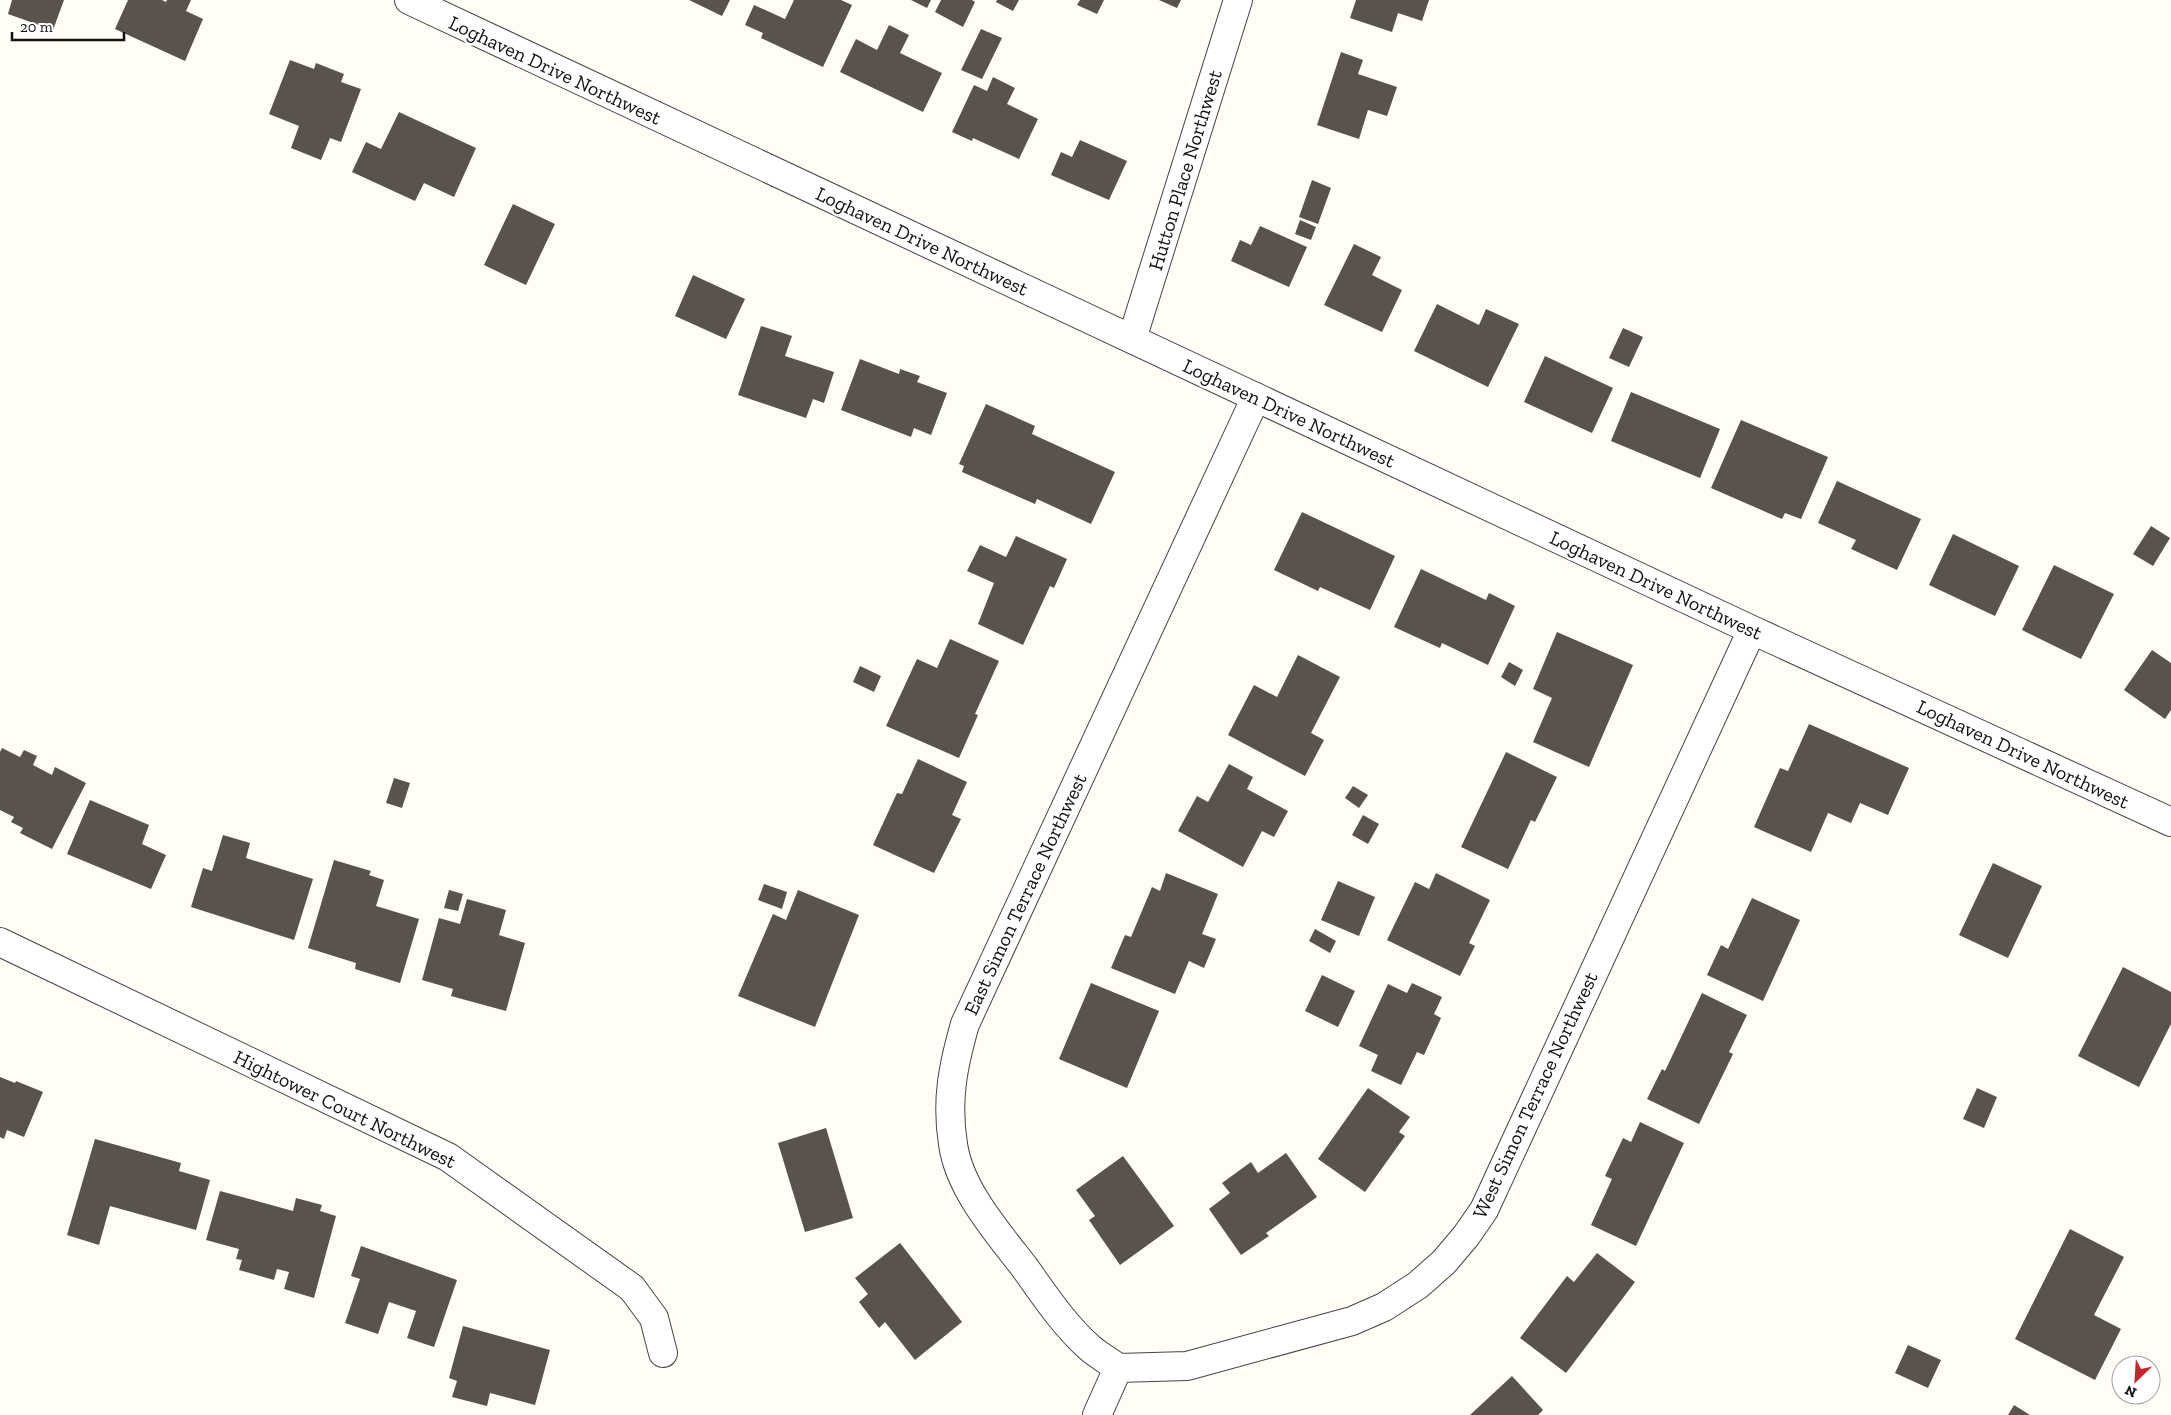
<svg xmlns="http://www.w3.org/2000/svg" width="2171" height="1415" font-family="'Zilla Slab',serif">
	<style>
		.building { fill: #5a524d }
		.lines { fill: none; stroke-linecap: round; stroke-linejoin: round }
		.minor-casing { stroke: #444; stroke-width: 30 }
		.minor { stroke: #fff; stroke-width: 28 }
		.labels { text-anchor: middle; stroke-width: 5; stroke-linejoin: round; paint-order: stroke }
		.street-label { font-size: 20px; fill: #111; stroke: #fff }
	</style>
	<rect width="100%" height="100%" fill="#fffdf5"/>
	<path class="building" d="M 12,0 L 64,0 L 53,30 L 8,14 Z
		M 128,0 L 162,0 L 166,2 L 167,0 L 191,0 L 186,11 L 203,19 L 185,61 L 115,29 Z
		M 689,0 L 730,0 L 722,16 Z
		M 794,0 L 841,0 L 852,5 L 823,67 L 761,38 L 763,33 L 745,25 L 754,5 L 785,19 Z
		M 911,0 L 931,0 L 927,8 Z
		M 941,0 L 972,0 L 975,2 L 963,27 L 935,12 Z
		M 997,0 L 1019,0 L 1013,11 L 996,2 Z
		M 1080,0 L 1104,0 L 1097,14 L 1077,5 Z
		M 1159,0 L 1181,0 L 1177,8 Z
		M 1356,0 L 1429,0 L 1422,21 L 1398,13 L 1392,32 L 1350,18 Z
		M 889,25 L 909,35 L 900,53 L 942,73 L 923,112 L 840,72 L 856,39 L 877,50 Z
		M 981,29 L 1002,38 L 982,79 L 961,70 Z
		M 1341,52 L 1363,60 L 1358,74 L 1397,87 L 1387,116 L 1368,110 L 1359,139 L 1317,125 Z
		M 290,60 L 314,69 L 316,63 L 344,74 L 341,82 L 361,89 L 341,142 L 330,138 L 321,160 L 291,148 L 299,126 L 269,114 Z
		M 993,77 L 1015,88 L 1007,104 L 1038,119 L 1019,159 L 973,138 L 972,141 L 952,132 L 974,85 L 987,91 Z
		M 399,112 L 476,148 L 454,197 L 424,183 L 415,201 L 352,172 L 366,142 L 381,149 Z
		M 1080,140 L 1127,161 L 1109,200 L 1051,175 L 1061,152 L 1072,157 Z
		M 1312,180 L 1331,188 L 1318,224 L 1299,217 Z
		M 513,204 L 555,224 L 526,285 L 484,265 Z
		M 1300,220 L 1316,227 L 1311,240 L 1295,234 Z
		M 1260,226 L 1307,247 L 1289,287 L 1231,261 L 1240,240 L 1251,245 Z
		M 1354,244 L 1381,257 L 1372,275 L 1402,290 L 1382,332 L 1324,305 Z
		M 693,275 L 745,299 L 726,339 L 675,316 Z
		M 1437,304 L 1479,325 L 1486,309 L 1519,324 L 1488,387 L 1414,351 Z
		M 761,326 L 792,336 L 785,356 L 834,372 L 824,403 L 813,399 L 806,418 L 738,395 Z
		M 1623,328 L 1643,337 L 1629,367 L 1609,358 Z
		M 1545,356 L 1613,388 L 1592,433 L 1524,402 Z
		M 860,359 L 899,374 L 900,369 L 920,376 L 917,382 L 947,393 L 931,435 L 914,428 L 911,437 L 841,410 Z
		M 1631,392 L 1720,429 L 1700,478 L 1611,441 Z
		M 986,404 L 1035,426 L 1032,434 L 1115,472 L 1091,524 L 1037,499 L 1035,504 L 962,472 L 964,466 L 959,464 Z
		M 1741,420 L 1828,457 L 1801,519 L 1785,513 L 1782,519 L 1711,488 Z
		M 1837,481 L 1921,519 L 1897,570 L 1851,549 L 1856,540 L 1818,523 Z
		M 1302,512 L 1395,556 L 1370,610 L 1320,587 L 1318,591 L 1274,570 Z
		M 2151,526 L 2170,538 L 2153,566 L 2133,554 Z
		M 1953,534 L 2019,566 L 1995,616 L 1929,585 Z
		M 1016,536 L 1067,559 L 1054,588 L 1050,586 L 1023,645 L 978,624 L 994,583 L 967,571 L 980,545 L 1006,557 Z
		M 2054,565 L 2114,594 L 2081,659 L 2022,630 Z
		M 1421,569 L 1486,600 L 1489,593 L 1515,606 L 1488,665 L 1442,643 L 1440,648 L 1394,627 Z
		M 1557,632 L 1633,665 L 1589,767 L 1533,742 L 1552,698 L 1533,689 Z
		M 950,639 L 999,661 L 975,714 L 978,715 L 959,758 L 886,726 L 917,659 L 937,668 Z
		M 2152,650 L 2171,663 L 2171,710 L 2165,719 L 2124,690 Z
		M 1298,655 L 1340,677 L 1311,733 L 1324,740 L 1305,776 L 1228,735 L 1254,685 L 1277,697 Z
		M 1509,662 L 1523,670 L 1515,686 L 1501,677 Z
		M 860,666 L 881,676 L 874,692 L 853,682 Z
		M 1809,724 L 1909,768 L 1888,815 L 1860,803 L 1851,823 L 1828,813 L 1811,852 L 1754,827 L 1780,768 L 1788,771 Z
		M 2,748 L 20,757 L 24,750 L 37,756 L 33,765 L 52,775 L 55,767 L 86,783 L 52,849 L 20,833 L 23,828 L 11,822 L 14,817 L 0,810 L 0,752 Z
		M 1506,752 L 1557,777 L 1535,822 L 1531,820 L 1508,869 L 1461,847 Z
		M 918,759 L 967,782 L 952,815 L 961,819 L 934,873 L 873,845 L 897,793 L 902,794 Z
		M 1229,764 L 1253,777 L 1247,789 L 1288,811 L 1274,837 L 1262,831 L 1243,867 L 1178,831 L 1197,796 L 1208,802 Z
		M 394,778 L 410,783 L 402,808 L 386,803 Z
		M 1353,786 L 1368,795 L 1359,808 L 1345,798 Z
		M 90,800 L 149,825 L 142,844 L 166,855 L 151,889 L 67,854 Z
		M 1363,815 L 1379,824 L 1368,844 L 1352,835 Z
		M 223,835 L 250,843 L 246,858 L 313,879 L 294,940 L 191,907 L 203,868 L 212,871 Z
		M 334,860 L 371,871 L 369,875 L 384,880 L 376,906 L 419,919 L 400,983 L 355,969 L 356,963 L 308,948 Z
		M 1993,863 L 2042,886 L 2008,958 L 1959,935 Z
		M 1166,873 L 1218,894 L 1202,934 L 1216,939 L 1204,968 L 1189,961 L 1175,994 L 1111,968 L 1125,935 L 1131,937 L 1152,887 L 1160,891 Z
		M 1436,873 L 1490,900 L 1469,943 L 1475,946 L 1460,976 L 1387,940 L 1415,882 L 1429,889 Z
		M 1338,881 L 1375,897 L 1359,936 L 1321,920 Z
		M 764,884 L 787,892 L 782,909 L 758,900 Z
		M 449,890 L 463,894 L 458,911 L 444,908 Z
		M 798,890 L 859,915 L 815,1027 L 738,996 L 773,914 L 786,920 Z
		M 1752,898 L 1800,920 L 1763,1001 L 1707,975 L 1721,945 L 1728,949 Z
		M 467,899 L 506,910 L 499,935 L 525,943 L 506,1011 L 451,996 L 453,989 L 422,980 L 439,918 L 460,924 Z
		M 1315,929 L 1336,941 L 1330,953 L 1309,941 Z
		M 2123,967 L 2171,992 L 2171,1024 L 2139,1087 L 2078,1056 Z
		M 1322,975 L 1355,991 L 1338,1027 L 1305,1011 Z
		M 1091,983 L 1159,1011 L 1127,1088 L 1059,1059 Z
		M 1412,983 L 1442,997 L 1434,1014 L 1441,1018 L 1424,1055 L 1417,1052 L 1401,1085 L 1371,1071 L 1378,1055 L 1359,1046 L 1388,984 L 1407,993 Z
		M 1702,993 L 1747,1015 L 1729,1052 L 1733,1054 L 1699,1124 L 1647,1099 L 1662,1069 L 1665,1071 Z
		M 0,1077 L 15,1083 L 16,1081 L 43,1092 L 24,1137 L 7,1130 L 4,1139 L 0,1137 Z
		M 1368,1088 L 1410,1117 L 1399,1132 L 1405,1136 L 1365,1192 L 1318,1159 Z
		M 1977,1088 L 1997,1097 L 1984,1128 L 1963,1119 Z
		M 1640,1122 L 1684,1143 L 1636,1246 L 1591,1225 L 1612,1179 L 1605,1176 L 1623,1138 L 1631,1142 Z
		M 826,1128 L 853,1218 L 805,1232 L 778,1143 Z
		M 95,1139 L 181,1163 L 179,1171 L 210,1180 L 196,1230 L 110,1206 L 99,1245 L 67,1235 Z
		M 1286,1153 L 1317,1197 L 1266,1233 L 1269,1236 L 1241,1255 L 1209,1209 L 1230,1193 L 1222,1183 L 1251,1162 L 1258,1173 Z
		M 1123,1156 L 1174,1226 L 1120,1265 L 1089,1220 L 1095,1216 L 1076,1190 Z
		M 220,1191 L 293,1211 L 296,1198 L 322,1205 L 320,1211 L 336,1216 L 314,1298 L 284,1289 L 289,1272 L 277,1269 L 274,1280 L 239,1270 L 242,1260 L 236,1259 L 239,1249 L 206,1240 Z
		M 2070,1229 L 2124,1257 L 2094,1315 L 2121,1329 L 2095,1380 L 2015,1339 Z
		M 900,1243 L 962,1322 L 915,1360 L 885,1322 L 879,1328 L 859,1302 L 868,1294 L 855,1278 Z
		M 361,1246 L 457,1280 L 434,1347 L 407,1338 L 416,1311 L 389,1302 L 378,1334 L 345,1323 L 360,1279 L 351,1276 Z
		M 1597,1253 L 1635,1282 L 1566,1373 L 1520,1338 L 1567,1276 L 1574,1282 Z
		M 463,1326 L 550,1350 L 535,1405 L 490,1393 L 487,1406 L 452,1397 L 457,1381 L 449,1378 Z
		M 1908,1345 L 1941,1360 L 1928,1388 L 1895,1373 Z
		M 1512,1376 L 1543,1410 L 1538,1415 L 1470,1415 Z
		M 2014,1405 L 2030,1415 L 2008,1415 Z"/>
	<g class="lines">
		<g class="minor-casing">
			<path id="minor" d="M 409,0 L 1752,630 L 2171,822
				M 1132,339 L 1238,0
				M 0,942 L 448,1157 L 632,1288 L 654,1318 L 663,1353
				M 1118,1368 C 1109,1361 1098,1355 1090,1348 C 1064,1325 1045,1296 1025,1268 C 998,1233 959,1189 953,1144 C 946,1100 953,1066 965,1024 L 1256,397
				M 1118,1368 L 1187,1366 L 1352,1321 L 1384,1307 L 1418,1285 L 1444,1262 L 1466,1236 L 1484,1210 L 1752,630
				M 1097,1415 L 1118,1368"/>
		</g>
		<use href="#minor" class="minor"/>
	</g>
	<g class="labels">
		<g class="street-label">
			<text transform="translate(555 70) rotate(25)" y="7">Loghaven Drive Northwest</text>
			<text transform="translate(1185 170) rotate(-73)" y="7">Hutton Place Northwest</text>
			<text transform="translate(922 241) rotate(25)" y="7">Loghaven Drive Northwest</text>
			<text transform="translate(1289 413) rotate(25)" y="7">Loghaven Drive Northwest</text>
			<text transform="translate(1656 585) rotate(25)" y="7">Loghaven Drive Northwest</text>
			<text transform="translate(2023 754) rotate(25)" y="7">Loghaven Drive Northwest</text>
			<text transform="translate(1025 894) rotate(-65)" y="7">East Simon Terrace Northwest</text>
			<text transform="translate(1535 1095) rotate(-65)" y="7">West Simon Terrace Northwest</text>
			<text transform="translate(345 1109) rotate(26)" y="7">Hightower Court Northwest</text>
		</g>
	</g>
	<g transform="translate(2136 1380) rotate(205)"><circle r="24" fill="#ffffff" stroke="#a0a0a0"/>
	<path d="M0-4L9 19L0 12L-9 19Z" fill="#c4262e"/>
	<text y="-8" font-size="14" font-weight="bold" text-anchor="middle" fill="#111111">N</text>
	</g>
	<path d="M12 32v8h112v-8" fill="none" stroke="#111111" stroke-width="2.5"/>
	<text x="20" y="32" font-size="15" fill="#111111" stroke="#ffffff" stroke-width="4" paint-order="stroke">20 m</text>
</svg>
